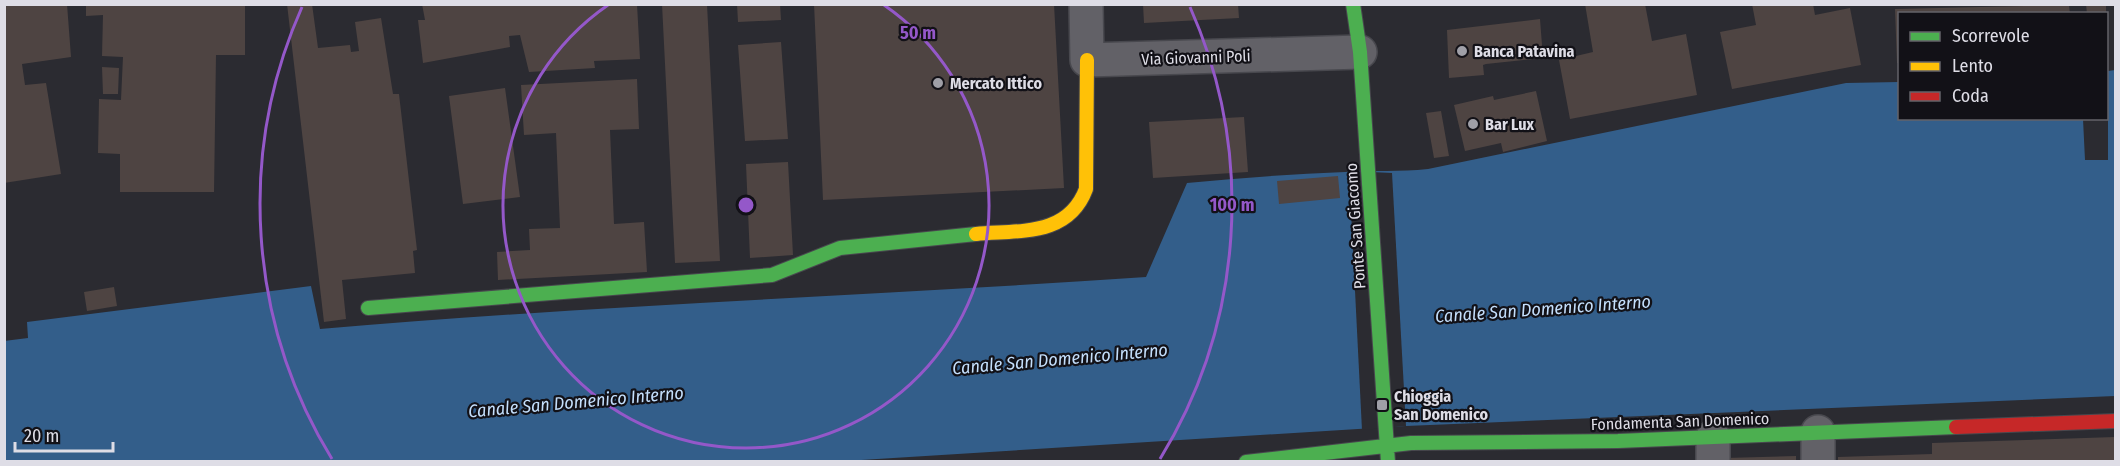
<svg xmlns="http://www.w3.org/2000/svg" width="2120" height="466" font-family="'Fira Sans Condensed',sans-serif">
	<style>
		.water { fill: #335e8a }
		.pier { fill: #2b2b31 }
		.building { fill: #4e4442 }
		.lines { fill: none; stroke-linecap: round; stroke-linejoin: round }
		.street-casing { stroke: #48484e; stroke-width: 36 }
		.fast-casing { stroke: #48484e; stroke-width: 16 }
		.slow-casing { stroke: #48484e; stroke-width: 16 }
		.jam-casing { stroke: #48484e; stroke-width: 16 }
		.street { stroke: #626167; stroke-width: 33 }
		.fast { stroke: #4caf50; stroke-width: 14 }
		.slow { stroke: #ffc107; stroke-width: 14 }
		.jam { stroke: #c62828; stroke-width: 14 }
		.ring { fill: none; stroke: #9458c9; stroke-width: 3 }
		.poi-dot { fill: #9f9fa7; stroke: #121117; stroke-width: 2 }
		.labels { text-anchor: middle; stroke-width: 4.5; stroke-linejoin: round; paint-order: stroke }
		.poi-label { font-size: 16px; font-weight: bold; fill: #dedde6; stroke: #121117; text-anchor: start }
		.street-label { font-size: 16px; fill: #dedde6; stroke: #121117 }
		.water-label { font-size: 18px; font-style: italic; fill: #c4dffc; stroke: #121117 }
		.centre { fill: #9458c9; stroke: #121117; stroke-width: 3 }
		.ring-label { font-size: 18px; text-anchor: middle; font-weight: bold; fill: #9458c9; stroke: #121117; stroke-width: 4.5; stroke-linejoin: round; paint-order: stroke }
	</style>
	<rect width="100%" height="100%" fill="#2b2b31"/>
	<path class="water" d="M 2115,70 L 2115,396 L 1406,426 L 829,462 L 5,462 L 4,341 L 28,338 L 27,322 L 311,286 L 320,329 C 595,305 871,296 1146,277 L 1187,183 C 1240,178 1292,174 1345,172 C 1373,170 1400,172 1428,169 L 1846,83 L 1899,82 L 1900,118 L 2083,119 L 2085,160 L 2108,160 L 2108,71 Z"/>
	<path class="pier" d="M 1349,171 L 1392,173 L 1406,426 L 1362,430 Z"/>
	<path class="building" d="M 4,4 L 67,4 L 71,57 L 22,64 L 25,85 L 46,83 L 61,174 L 4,183 Z
		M 86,4 L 245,4 L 245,55 L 216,55 L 214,192 L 120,192 L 120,154 L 98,153 L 99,99 L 121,100 L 123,57 L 102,56 L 103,15 L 86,16 Z
		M 287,4 L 312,4 L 318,48 L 350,45 L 351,52 L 359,51 L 355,22 L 381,18 L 393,94 L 399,94 L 417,250 L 413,251 L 415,273 L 342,280 L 346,319 L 324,322 Z
		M 422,4 L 637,4 L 640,59 L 594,61 L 595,68 L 529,72 L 520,35 L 509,36 L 510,47 L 423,63 L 418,20 L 425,20 Z
		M 662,4 L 707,4 L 720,261 L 675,263 Z
		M 737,4 L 780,4 L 781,20 L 738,22 Z
		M 814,4 L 1054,4 L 1064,188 L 823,200 Z
		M 1143,4 L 1238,4 L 1239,18 L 1144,23 Z
		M 1585,4 L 1645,4 L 1652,41 L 1686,34 L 1697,95 L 1570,119 L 1559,60 L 1593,52 Z
		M 1752,4 L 1813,4 L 1815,15 L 1850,8 L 1861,65 L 1732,89 L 1720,32 L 1756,25 Z
		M 2086,4 L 2106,4 L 2106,14 L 2087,14 Z
		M 2069,5 L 2070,14 L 1899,14 L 1899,63 L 1897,63 L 1895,9 Z
		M 1540,19 L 1543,58 L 1486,64 L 1483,65 L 1484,75 L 1449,78 L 1447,30 Z
		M 781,42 L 788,139 L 745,141 L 738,45 Z
		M 102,67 L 119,68 L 118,94 L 103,94 Z
		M 637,79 L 639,129 L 610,130 L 614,224 L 644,222 L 647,272 L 498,280 L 497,252 L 530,250 L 529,229 L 560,228 L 556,133 L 524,135 L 521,85 Z
		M 505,88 L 520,197 L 463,204 L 449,96 Z
		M 1536,91 L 1547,141 L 1503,152 L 1501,143 L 1465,151 L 1454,105 L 1493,96 L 1494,100 Z
		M 1441,111 L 1449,156 L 1434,158 L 1426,113 Z
		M 1244,117 L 1248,172 L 1153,178 L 1149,122 Z
		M 788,162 L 793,255 L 750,258 L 746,164 Z
		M 1338,176 L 1340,198 L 1279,204 L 1277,181 Z
		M 114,287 L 117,306 L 87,311 L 84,292 Z
		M 2115,437 L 2115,462 L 1838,462 L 1838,457 L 1932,454 L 1932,443 Z
		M 1796,456 L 1796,462 L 1726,462 L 1725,458 Z"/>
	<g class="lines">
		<g class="street-casing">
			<path id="street" d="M 1086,4 L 1087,60 L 1360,52
				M 1713,437 L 1713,462
				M 1818,462 L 1818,432"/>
		</g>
		<g class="fast-casing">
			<path id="fast" d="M 1353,4 L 1360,52 L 1388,462
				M 368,308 L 772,275 L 840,248 L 976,234
				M 1246,462 L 1411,443 L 1618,441 L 1956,427"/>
		</g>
		<g class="slow-casing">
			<path id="slow" d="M 976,234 C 1019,230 1068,237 1086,189 L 1087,60"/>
		</g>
		<g class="jam-casing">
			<path id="jam" d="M 1956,427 L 2116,421"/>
		</g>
		<use href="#street" class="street"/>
		<use href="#fast" class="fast"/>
		<use href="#slow" class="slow"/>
		<use href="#jam" class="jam"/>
	</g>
	<g class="ring">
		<path d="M884 5A243 243 0 1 1 608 5"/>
		<path d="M332 459A486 486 0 0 1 302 7M1190 7A486 486 0 0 1 1160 459"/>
	</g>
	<g class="poi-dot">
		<circle cx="1462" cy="51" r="6"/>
		<circle cx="938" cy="83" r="6"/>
		<circle cx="1473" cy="124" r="6"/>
		<rect x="1376" y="399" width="12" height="12" rx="3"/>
	</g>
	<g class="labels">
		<g class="poi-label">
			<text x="1474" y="57">Banca Patavina</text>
			<text x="950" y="89">Mercato Ittico</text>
			<text x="1485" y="130">Bar Lux</text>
			<text x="1394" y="402">Chioggia<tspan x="1394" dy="18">San Domenico</tspan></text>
		</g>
		<g class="street-label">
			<text transform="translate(1196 57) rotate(-2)" y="6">Via Giovanni Poli</text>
			<text transform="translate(1355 226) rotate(-94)" y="6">Ponte San Giacomo</text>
			<text transform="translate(1680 421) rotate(-2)" y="6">Fondamenta San Domenico</text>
		</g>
		<g class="water-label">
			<text transform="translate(1543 309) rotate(-4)" y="6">Canale San Domenico Interno</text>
			<text transform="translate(1060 359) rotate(-5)" y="6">Canale San Domenico Interno</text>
			<text transform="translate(576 402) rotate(-5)" y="6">Canale San Domenico Interno</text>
		</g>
	</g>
	<circle cx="746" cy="205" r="9" class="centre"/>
	<g class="ring-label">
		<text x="918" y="39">50 m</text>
		<text x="1232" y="211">100 m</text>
	</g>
	<rect width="2120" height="466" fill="none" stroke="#dedde6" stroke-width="12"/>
	<rect x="1898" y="12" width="210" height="108" fill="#121117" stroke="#64636a" stroke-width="1.5"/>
	<rect x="1910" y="32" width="30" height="9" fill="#4caf50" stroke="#64636a" stroke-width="1.5"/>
	<text x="1952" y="42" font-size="18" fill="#dedde6">Scorrevole</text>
	<rect x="1910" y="62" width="30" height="9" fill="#ffc107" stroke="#64636a" stroke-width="1.5"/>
	<text x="1952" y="72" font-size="18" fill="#dedde6">Lento</text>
	<rect x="1910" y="92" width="30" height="9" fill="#c62828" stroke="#64636a" stroke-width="1.5"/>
	<text x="1952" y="102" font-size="18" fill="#dedde6">Coda</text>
	<path d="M15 442v9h98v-9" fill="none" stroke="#dedde6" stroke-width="3"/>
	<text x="24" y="442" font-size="18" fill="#dedde6" stroke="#121117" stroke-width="4.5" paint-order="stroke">20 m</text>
</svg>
